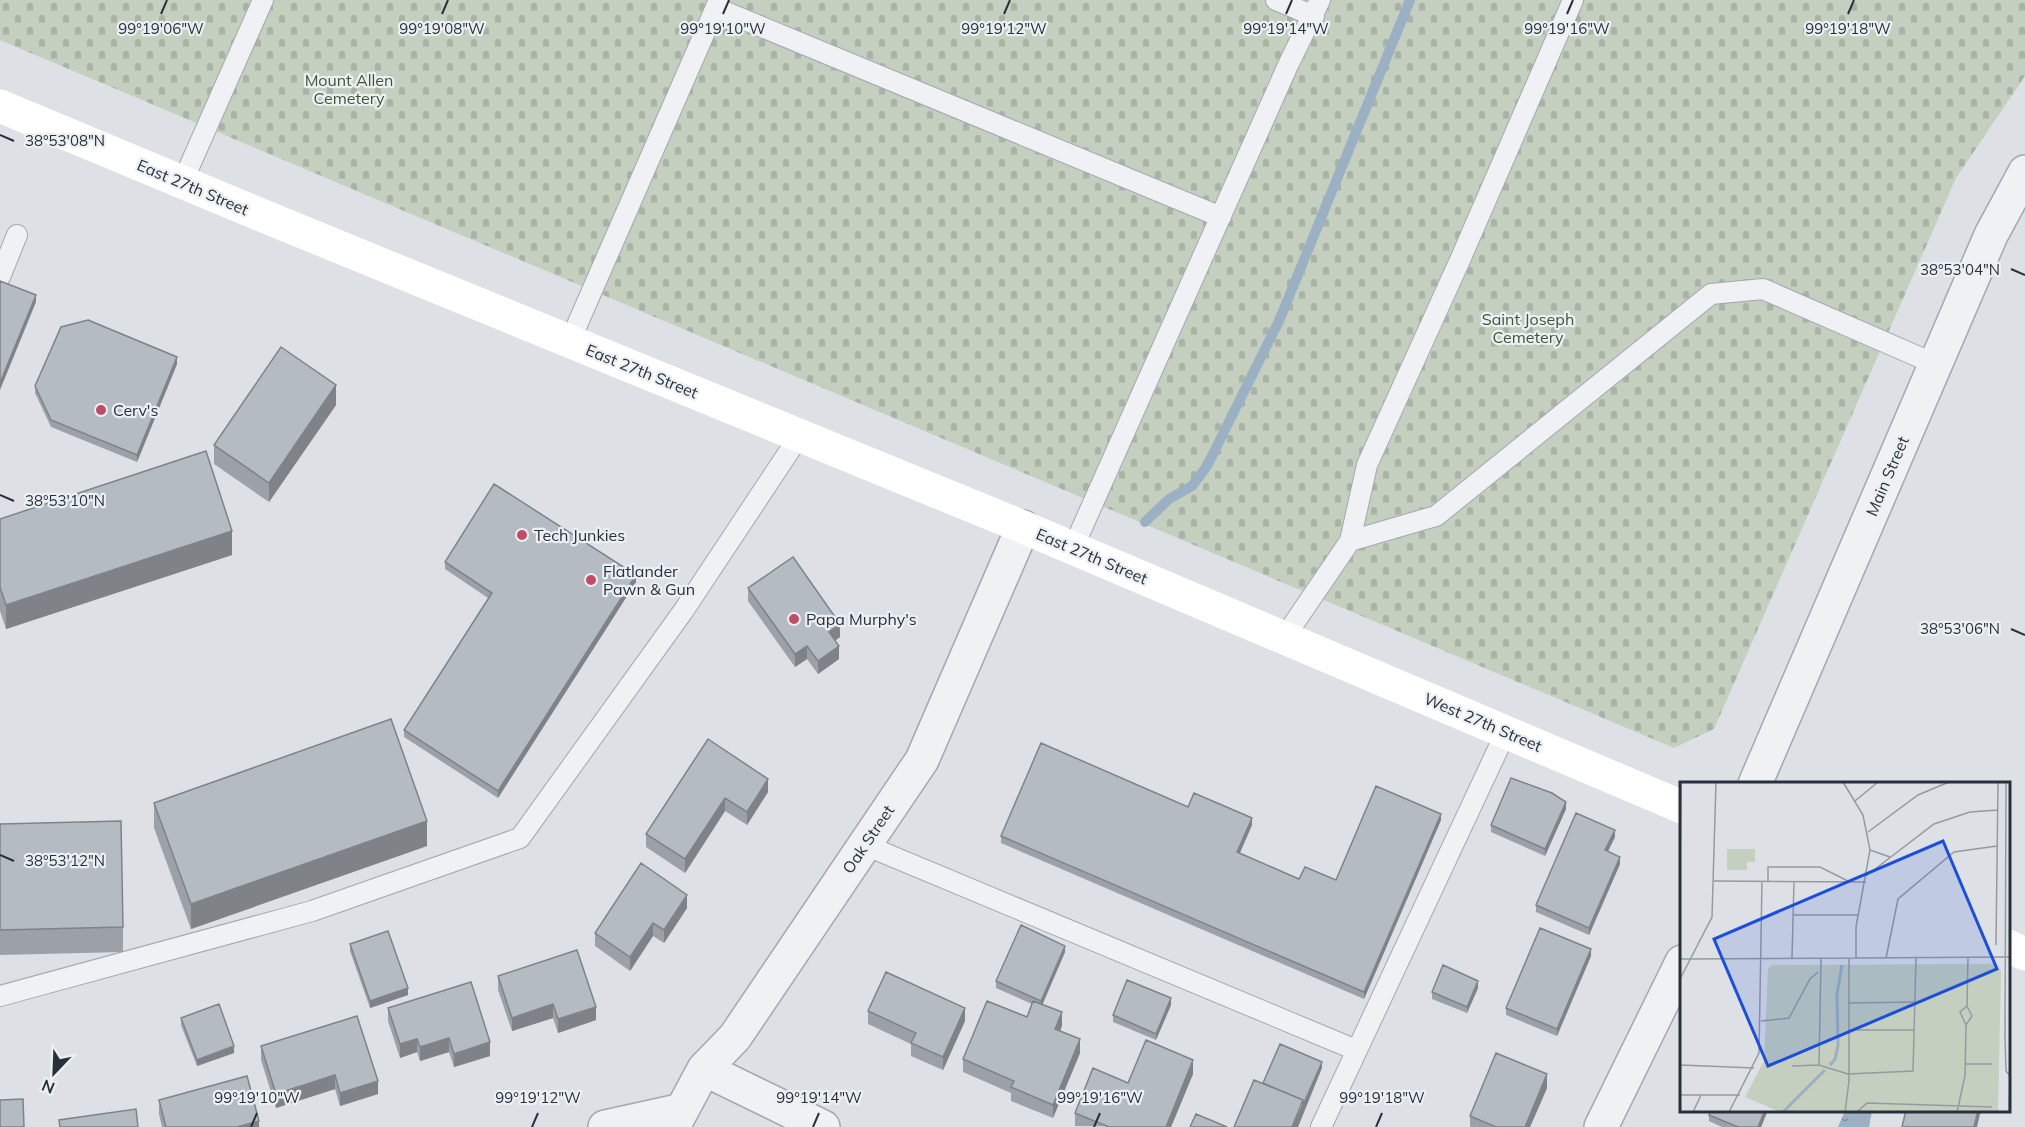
<svg xmlns="http://www.w3.org/2000/svg" width="2025" height="1127" font-family="Mulish,sans-serif">
	<style>
		.cemetery { fill: url(#cemetery-stones) }
		.water { fill: url(#water-ripples) }
		.lines { fill: none; stroke-linecap: round; stroke-linejoin: round }
		.stream { stroke: #9bb1c3; stroke-width: 10 }
		.service-casing { stroke: #a3a8af; stroke-width: 22 }
		.minor-casing { stroke: #a3a8af; stroke-width: 36 }
		.tertiary-casing { stroke: #a3a8af; stroke-width: 36 }
		.service { stroke: #eff1f4; stroke-width: 20 }
		.minor { stroke: #eff1f4; stroke-width: 33 }
		.tertiary { stroke: #eff1f4; stroke-width: 33 }
		.secondary { stroke: #fff; stroke-width: 33 }
		.wall { fill: #9ca1a7 }
		.shaded-wall { fill: #7f8388 }
		.building { fill: #b5bbc2; stroke: #7f8388; stroke-width: 1.5 }
		.ticks { fill: none; stroke: #28303b; stroke-width: 2 }
		.poi-dot { fill: #c04c65; stroke: #ecf0f3; stroke-width: 2 }
		.labels { text-anchor: middle; stroke-width: 4.5; stroke-linejoin: round; paint-order: stroke }
		.park-label { font-size: 16px; fill: #3e5537; stroke: #ecf0f3 }
		.street-label { font-size: 16px; fill: #28303b; stroke: #ecf0f3 }
		.poi-label { font-size: 16px; fill: #28303b; stroke: #ecf0f3; text-anchor: start }
		.inset-river { fill: none; stroke: #9bb1c3; stroke-width: 3 }
		.inset-road { fill: none; stroke: #959aa1; stroke-width: 1.5 }
		.view { fill: #1d4ed8; fill-opacity: 0.15; stroke: #1d4ed8; stroke-width: 3 }
		.inset-edge { fill: none; stroke: #28303b; stroke-width: 3 }
		.ticks-label { font-size: 15px; text-anchor: middle; fill: #28303b; stroke: #ecf0f3; stroke-width: 4.5; stroke-linejoin: round; paint-order: stroke }
	</style>
	<defs>
		<pattern id="cemetery-stones" width="16" height="16" patternUnits="userSpaceOnUse" patternTransform="scale(1.5)"><rect width="16" height="16" fill="#c4cfbf"/><path d="M2 7V4a2 2 0 0 1 4 0v3zM10 15v-3a2 2 0 0 1 4 0v3z" fill="#a8b2a5"/></pattern>
		<pattern id="water-ripples" width="26" height="14" patternUnits="userSpaceOnUse" patternTransform="scale(1.5)"><rect width="26" height="14" fill="#9bb1c3"/><path d="M2 4q2-2 4 0t4 0M15 11q2-2 4 0t4 0" fill="none" stroke="#7e90a0"/></pattern>
	</defs>
	<rect width="100%" height="100%" fill="#dde1e5"/>
	<path class="cemetery" d="M 0,0 L 2025,0 L 2025,76 L 1956,178 L 1714,729 L 1674,748 L 0,40 Z"/>
	<path class="water" d="M 1845,1111 L 1872,1111 L 1869,1127 L 1838,1127 Z"/>
	<g class="lines">
		<path class="stream" d="M 1145,522 L 1169,499 L 1192,486 L 1207,466 L 1279,321 L 1410,0"/>
		<g class="service-casing">
			<path id="service" d="M 1276,0 L 1314,16
				M 716,8 L 1221,217
				M 182,183 L 263,0
				M 0,277 L 17,235
				M 570,341 L 719,0
				M 1350,541 L 1436,516 L 1711,294 L 1763,289 L 1935,364
				M 1073,548 L 1289,63 L 1320,0
				M 1284,638 L 1350,541 L 1367,465 L 1460,260 L 1573,0
				M 865,845 L 1356,1050
				M 0,996 L 312,911 L 520,838 L 684,610 L 800,435
				M 1321,1127 L 1506,732"/>
		</g>
		<g class="minor-casing">
			<path id="minor" d="M 704,1069 L 823,1127
				M 605,1127 L 682,1110
				M 673,1127 L 704,1069 L 735,1037 L 922,760 L 1023,527
				M 1601,1127 L 1682,962"/>
		</g>
		<g class="tertiary-casing">
			<path id="tertiary" d="M 1755,784 L 1991,235 L 2025,172"/>
		</g>
		<use href="#service" class="service"/>
		<use href="#minor" class="minor"/>
		<use href="#tertiary" class="tertiary"/>
		<path class="secondary" d="M 0,106 L 261,215 L 1023,527 L 1682,807
			M 2008,946 L 2025,954"/>
	</g>
	<path class="wall" d="M 177,364 L 137,462 L 51,427 L 35,393 L 35,386 Z
		M 336,405 L 269,502 L 214,464 L 214,445 Z
		M 0,519 L 232,555 L 6,629 L 0,611 Z
		M 445,562 L 636,582 L 498,798 L 404,737 L 404,730 L 488,598 L 445,569 Z
		M 748,588 L 840,637 L 836,640 L 839,659 L 818,674 L 807,659 L 795,667 L 748,601 Z
		M 768,779 L 768,792 L 747,825 L 725,811 L 685,873 L 646,847 L 646,834 Z
		M 154,803 L 427,846 L 191,929 L 154,828 Z
		M 1188,807 L 1252,825 L 1240,853 L 1299,879 L 1336,880 L 1441,820 L 1364,999 L 1001,843 L 1001,836 Z
		M 1566,809 L 1545,856 L 1491,832 L 1491,825 Z
		M 0,824 L 123,927 L 123,952 L 0,955 Z
		M 1615,837 L 1608,851 L 1620,864 L 1589,935 L 1536,912 L 1536,905 Z
		M 687,908 L 664,943 L 653,936 L 630,971 L 595,946 L 595,933 Z
		M 350,944 L 408,995 L 370,1008 L 350,951 Z
		M 1065,952 L 1042,1004 L 1062,1026 L 1060,1031 L 1080,1053 L 1053,1118 L 1011,1101 L 1011,1093 L 963,1072 L 963,1059 L 1027,1017 L 1032,1004 L 996,988 L 996,981 Z
		M 1591,956 L 1557,1036 L 1506,1015 L 1506,1008 Z
		M 498,976 L 596,1020 L 558,1033 L 553,1018 L 512,1031 L 498,990 Z
		M 1478,988 L 1467,1013 L 1432,999 L 1432,992 Z
		M 1171,1005 L 1156,1040 L 1113,1022 L 1113,1015 Z
		M 388,1008 L 490,1056 L 454,1067 L 449,1052 L 420,1061 L 417,1052 L 400,1058 L 388,1021 Z
		M 868,1011 L 965,1021 L 943,1070 L 911,1056 L 911,1044 L 868,1024 Z
		M 181,1018 L 234,1053 L 197,1066 L 181,1025 Z
		M 261,1046 L 378,1094 L 340,1106 L 335,1089 L 276,1108 L 261,1060 Z
		M 1193,1074 L 1171,1127 L 1075,1126 L 1075,1113 L 1128,1083 Z
		M 1547,1088 L 1530,1127 L 1470,1127 L 1470,1116 Z
		M 159,1100 L 259,1127 L 162,1127 L 159,1114 Z
		M 1711,1110 L 1768,1110 L 1761,1127 L 1722,1127 L 1709,1121 L 1709,1115 Z"/>
	<path class="shaded-wall" d="M 36,295 L 36,302 L 0,390 L 0,383 Z
		M 177,357 L 177,364 L 137,462 L 137,455 Z
		M 336,385 L 336,405 L 269,502 L 269,483 Z
		M 232,531 L 232,555 L 6,629 L 6,605 Z
		M 636,575 L 636,582 L 498,798 L 498,791 Z
		M 840,624 L 840,637 L 829,645 L 829,632 Z
		M 807,646 L 807,659 L 795,667 L 795,654 Z
		M 839,646 L 839,659 L 818,674 L 818,661 Z
		M 768,779 L 768,792 L 747,825 L 747,812 Z
		M 725,798 L 725,811 L 685,873 L 685,859 Z
		M 1566,802 L 1566,809 L 1545,856 L 1545,849 Z
		M 1441,814 L 1441,820 L 1364,999 L 1364,992 Z
		M 1252,818 L 1252,825 L 1237,859 L 1237,852 Z
		M 427,821 L 427,846 L 191,929 L 191,904 Z
		M 1615,830 L 1615,837 L 1605,857 L 1605,850 Z
		M 1620,857 L 1620,864 L 1589,935 L 1589,928 Z
		M 687,895 L 687,908 L 664,943 L 664,930 Z
		M 653,923 L 653,936 L 630,971 L 630,957 Z
		M 1065,946 L 1065,952 L 1041,1008 L 1041,1001 Z
		M 1591,949 L 1591,956 L 1557,1036 L 1557,1029 Z
		M 1478,981 L 1478,988 L 1467,1013 L 1467,1007 Z
		M 408,988 L 408,995 L 370,1008 L 370,1001 Z
		M 1171,998 L 1171,1005 L 1156,1040 L 1156,1034 Z
		M 553,1004 L 553,1018 L 512,1031 L 512,1018 Z
		M 596,1007 L 596,1020 L 558,1033 L 558,1019 Z
		M 965,1008 L 965,1021 L 943,1070 L 943,1057 Z
		M 1062,1012 L 1062,1026 L 1055,1042 L 1055,1029 Z
		M 449,1038 L 449,1052 L 420,1061 L 420,1047 Z
		M 417,1039 L 417,1052 L 400,1058 L 400,1044 Z
		M 1080,1039 L 1080,1053 L 1053,1118 L 1053,1105 Z
		M 490,1042 L 490,1056 L 454,1067 L 454,1054 Z
		M 234,1046 L 234,1053 L 197,1066 L 197,1060 Z
		M 1193,1060 L 1193,1074 L 1171,1127 L 1166,1127 Z
		M 1322,1062 L 1322,1068 L 1298,1127 L 1292,1127 Z
		M 1547,1074 L 1547,1088 L 1530,1127 L 1525,1127 Z
		M 335,1075 L 335,1089 L 276,1108 L 276,1094 Z
		M 378,1081 L 378,1094 L 340,1106 L 340,1093 Z
		M 1765,1110 L 1768,1110 L 1761,1127 L 1758,1127 Z
		M 1978,1110 L 1981,1110 L 1977,1127 L 1974,1127 Z
		M 259,1121 L 259,1127 L 237,1127 Z"/>
	<path class="building" d="M 0,281 L 36,295 L 0,383 Z
		M 88,320 L 177,357 L 137,455 L 51,420 L 35,386 L 61,327 Z
		M 281,347 L 336,385 L 269,483 L 214,445 Z
		M 206,451 L 232,531 L 6,605 L 0,587 L 0,519 Z
		M 494,484 L 636,575 L 498,791 L 404,730 L 492,593 L 445,562 Z
		M 793,557 L 840,624 L 829,632 L 839,646 L 818,661 L 807,646 L 795,654 L 748,588 Z
		M 391,719 L 427,821 L 191,904 L 154,803 Z
		M 708,739 L 768,779 L 747,812 L 725,798 L 685,859 L 646,834 Z
		M 1041,743 L 1188,807 L 1194,793 L 1252,818 L 1237,852 L 1299,879 L 1305,867 L 1336,880 L 1376,786 L 1441,814 L 1364,992 L 1001,836 Z
		M 1511,778 L 1552,793 L 1566,802 L 1545,849 L 1491,825 Z
		M 1576,813 L 1615,830 L 1605,850 L 1620,857 L 1589,928 L 1536,905 Z
		M 121,821 L 123,927 L 0,930 L 0,824 Z
		M 641,863 L 687,895 L 664,930 L 653,923 L 630,957 L 595,933 Z
		M 1021,925 L 1065,946 L 1041,1001 L 996,981 Z
		M 1540,928 L 1591,949 L 1557,1029 L 1506,1008 Z
		M 388,931 L 408,988 L 370,1001 L 350,944 Z
		M 577,950 L 596,1007 L 558,1019 L 553,1004 L 512,1018 L 498,976 Z
		M 1443,965 L 1478,981 L 1467,1007 L 1432,992 Z
		M 886,972 L 965,1008 L 943,1057 L 911,1043 L 916,1033 L 868,1011 Z
		M 1127,980 L 1171,998 L 1156,1034 L 1113,1015 Z
		M 471,982 L 490,1042 L 454,1054 L 449,1038 L 420,1047 L 417,1039 L 400,1044 L 388,1008 Z
		M 987,1001 L 1027,1017 L 1033,1001 L 1062,1012 L 1055,1029 L 1080,1039 L 1053,1105 L 1011,1087 L 1014,1081 L 963,1059 Z
		M 219,1004 L 234,1046 L 197,1060 L 181,1018 Z
		M 357,1016 L 378,1081 L 340,1093 L 335,1075 L 276,1094 L 261,1046 Z
		M 1146,1040 L 1193,1060 L 1166,1127 L 1109,1127 L 1075,1113 L 1093,1068 L 1128,1083 Z
		M 1280,1044 L 1322,1062 L 1303,1105 L 1303,1100 L 1263,1083 Z
		M 1496,1053 L 1547,1074 L 1525,1127 L 1496,1127 L 1470,1116 Z
		M 247,1076 L 259,1121 L 237,1127 L 166,1127 L 159,1100 Z
		M 1254,1080 L 1303,1100 L 1292,1127 L 1234,1127 Z
		M 23,1099 L 24,1127 L 0,1127 L 0,1100 Z
		M 136,1109 L 138,1127 L 60,1127 L 59,1120 Z
		M 1711,1110 L 1765,1110 L 1758,1127 L 1738,1127 L 1709,1115 Z
		M 1906,1110 L 1978,1110 L 1974,1127 L 1902,1127 Z
		M 1196,1114 L 1227,1127 L 1190,1127 Z"/>
	<path class="ticks" d="M 161,14 L 167,0M 442,14 L 448,0M 723,14 L 729,0M 1004,14 L 1010,0M 1286,14 L 1292,0M 1567,14 L 1573,0M 1848,14 L 1854,0M 0,135 L 14,141M 2011,269 L 2025,275M 0,495 L 14,501M 2011,629 L 2025,635M 0,855 L 14,861M 251,1127 L 257,1113M 532,1127 L 538,1113M 813,1127 L 819,1113M 1094,1127 L 1100,1113M 1376,1127 L 1382,1113"/>
	<g class="poi-dot">
		<circle cx="101" cy="410" r="6"/>
		<circle cx="522" cy="535" r="6"/>
		<circle cx="591" cy="580" r="6"/>
		<circle cx="794" cy="619" r="6"/>
	</g>
	<g class="labels">
		<g class="park-label">
			<text x="349" y="86">Mount Allen<tspan x="349" dy="18">Cemetery</tspan></text>
			<text x="1528" y="325">Saint Joseph<tspan x="1528" dy="18">Cemetery</tspan></text>
		</g>
		<g class="street-label">
			<text transform="translate(193 187) rotate(23)" y="6">East 27th Street</text>
			<text transform="translate(642 371) rotate(22)" y="6">East 27th Street</text>
			<text transform="translate(1887 476) rotate(-67)" y="6">Main Street</text>
			<text transform="translate(1092 556) rotate(23)" y="6">East 27th Street</text>
			<text transform="translate(1483 722) rotate(23)" y="6">West 27th Street</text>
			<text transform="translate(868 839) rotate(-56)" y="6">Oak Street</text>
		</g>
		<g class="poi-label">
			<text x="113" y="416">Cerv's</text>
			<text x="534" y="541">Tech Junkies</text>
			<text x="603" y="577">Flatlander<tspan x="603" dy="18">Pawn &amp; Gun</tspan></text>
			<text x="806" y="625">Papa Murphy's</text>
		</g>
	</g>
	<g transform="translate(1680 782)">
		<rect width="330" height="330" fill="#dde1e5"/>
		<path d="M 47,67 L 75,67 L 75,80 L 67,80 L 67,88 L 47,88 Z" fill="#c4cfbf"/>
		<path d="M 315,182 L 321,189 L 318,330 L 100,330 L 65,315 L 84,279 L 88,187 L 92,183 Z" fill="#c4cfbf"/>
		<path class="inset-river" d="M 150,283 L 155,277 L 158,264 L 157,212 L 162,183M 103,330 L 145,288"/>
		<path class="inset-road" d="M 163,0 L 183,33 L 190,68 L 176,145 L 176,176M 326,0 L 325,256 L 326,289 L 330,294M 175,19 L 198,0M 188,50 L 238,13 L 269,0M 190,68 L 210,75M 0,89 L 1,0M 186,94 L 254,42 L 290,30 L 318,28M 34,99 L 186,100M 88,99 L 88,85 L 140,85 L 168,99M 113,133 L 179,133M 316,163 L 318,0M 112,176 L 114,99M 206,176 L 218,117 L 274,70 L 317,64M 0,177 L 330,175M 0,197 L 32,135 L 36,0M 168,221 L 236,220M 81,239 L 109,236 L 130,197 L 138,190M 286,243 L 280,230 L 287,224M 168,248 L 235,248M 286,282 L 312,282M 0,283 L 74,286M 139,283 L 141,176M 112,284 L 139,283 L 168,292 L 233,289 L 236,176M 0,313 L 60,313M 13,330 L 21,313M 49,330 L 79,271 L 82,99M 165,330 L 169,299 L 169,176M 177,330 L 187,321 L 312,325M 277,330 L 285,294 L 286,243 L 292,234 L 287,224 L 288,175M 329,330 L 330,294"/>
		<path class="view" d="M 263,59 L 317,187 L 88,284 L 34,157 Z"/>
		<rect width="330" height="330" class="inset-edge"/>
	</g>
	<g class="ticks-label">
		<text x="161" y="34">99°19'06"W</text>
		<text x="723" y="34">99°19'10"W</text>
		<text x="1286" y="34">99°19'14"W</text>
		<text x="1848" y="34">99°19'18"W</text>
		<text x="442" y="34">99°19'08"W</text>
		<text x="1004" y="34">99°19'12"W</text>
		<text x="1567" y="34">99°19'16"W</text>
		<text x="65" y="146">38°53'08"N</text>
		<text x="1960" y="275">38°53'04"N</text>
		<text x="65" y="506">38°53'10"N</text>
		<text x="1960" y="634">38°53'06"N</text>
		<text x="65" y="866">38°53'12"N</text>
		<text x="257" y="1103">99°19'10"W</text>
		<text x="538" y="1103">99°19'12"W</text>
		<text x="819" y="1103">99°19'14"W</text>
		<text x="1100" y="1103">99°19'16"W</text>
		<text x="1382" y="1103">99°19'18"W</text>
	</g>
	<g transform="translate(54 1073) rotate(203)" stroke="#ecf0f3" stroke-width="4.5" paint-order="stroke">
	<path d="M0-4.5L10 22L0 15L-10 22Z" fill="#28303b"/>
	<text y="-9" font-size="16" font-weight="bold" text-anchor="middle" fill="#28303b">N</text>
	</g>
</svg>
